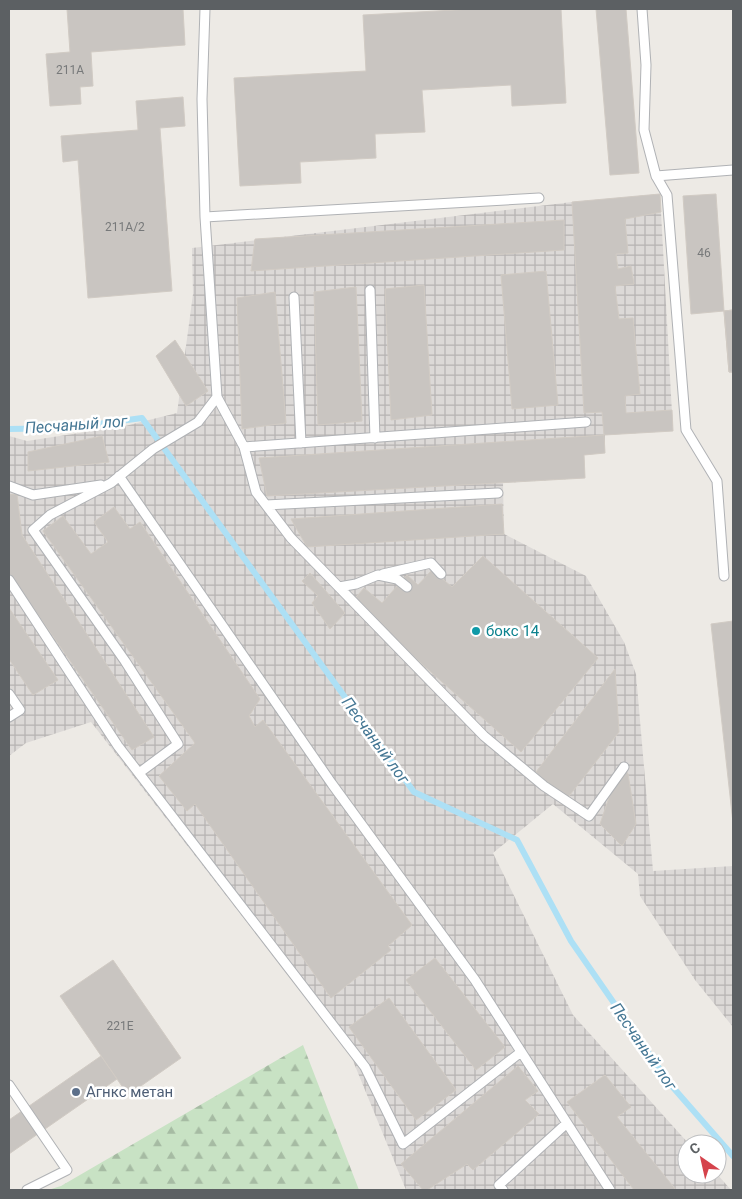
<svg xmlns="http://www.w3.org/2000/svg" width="742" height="1199" font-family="Roboto,sans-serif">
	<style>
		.industrial { fill: url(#industrial-grid) }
		.forest { fill: url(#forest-firs) }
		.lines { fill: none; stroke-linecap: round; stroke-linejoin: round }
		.stream { stroke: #ade0f5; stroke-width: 6 }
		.building { fill: #c9c5c1; stroke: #d1cbc4 }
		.lane-casing { stroke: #b0b2b5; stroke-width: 11 }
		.lane { stroke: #fff; stroke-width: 9 }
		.culture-dot { fill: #0f9aa8; stroke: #fff; stroke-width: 2 }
		.service-dot { fill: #5c6f8a; stroke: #fff; stroke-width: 2 }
		.labels { text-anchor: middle; stroke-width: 5; stroke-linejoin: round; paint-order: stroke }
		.number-label { font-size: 12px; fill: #77797a }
		.culture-label { font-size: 15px; fill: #0d838f; stroke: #fff; text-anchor: start }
		.service-label { font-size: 15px; fill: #4e5e75; stroke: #fff; text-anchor: start }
		.water-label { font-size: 16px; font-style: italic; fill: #457794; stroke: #fff }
	</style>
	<defs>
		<pattern id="industrial-grid" width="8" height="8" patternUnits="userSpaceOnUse" patternTransform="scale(1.25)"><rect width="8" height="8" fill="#dcd9d7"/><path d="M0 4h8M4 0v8" fill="none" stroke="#b6b3b2"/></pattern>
		<pattern id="forest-firs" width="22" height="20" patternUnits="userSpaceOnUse" patternTransform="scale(1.25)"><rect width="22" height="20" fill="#c8e2c4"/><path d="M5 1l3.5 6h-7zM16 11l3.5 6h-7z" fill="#a6bba3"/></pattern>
	</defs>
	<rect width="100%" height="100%" fill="#edeae5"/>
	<path class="industrial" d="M 660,194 L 673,431 L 605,435 L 605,453 L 584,455 L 585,478 L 503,483 L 504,534 L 586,576 L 624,642 L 636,674 L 653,871 L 733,866 L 733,1027 L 695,980 L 640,896 L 638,874 L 553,804 L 493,853 L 573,1015 L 689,1144 L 687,1144 L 687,1174 L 717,1174 L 731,1190 L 406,1190 L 351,1056 L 91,722 L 26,743 L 9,756 L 9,436 L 27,441 L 125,426 L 177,413 L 193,294 L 192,248 L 572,202 Z"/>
	<path class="forest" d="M 303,1045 L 359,1190 L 48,1190 L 61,1186 Z"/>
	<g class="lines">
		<path class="stream" d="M 9,429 L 69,428 L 142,418 L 414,792 L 517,840 L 571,941 L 670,1084 L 733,1156"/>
	</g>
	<path class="building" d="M 67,9 L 183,9 L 185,45 L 91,52 L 93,86 L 80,87 L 81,104 L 50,106 L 46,54 L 70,52 Z
		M 473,9 L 561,9 L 566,103 L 512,106 L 511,85 L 422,90 L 425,132 L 375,134 L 376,158 L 300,162 L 301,183 L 240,186 L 234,78 L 366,71 L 363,15 Z
		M 596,9 L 626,9 L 639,173 L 610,175 Z
		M 183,97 L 185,126 L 160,128 L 172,291 L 88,298 L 78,160 L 63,162 L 61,136 L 138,130 L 136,101 Z
		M 660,194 L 661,212 L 625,219 L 628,253 L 616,254 L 618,269 L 631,266 L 634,284 L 615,286 L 619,319 L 633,318 L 640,394 L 625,396 L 626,413 L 672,410 L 673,431 L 604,435 L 602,412 L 584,413 L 572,202 Z
		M 716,194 L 724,311 L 691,314 L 683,196 Z
		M 564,220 L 564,250 L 251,271 L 255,239 Z
		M 546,271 L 558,405 L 512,409 L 501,275 Z
		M 424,285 L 432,415 L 391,420 L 385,289 Z
		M 356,287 L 362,421 L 318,425 L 314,292 Z
		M 275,292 L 286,423 L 242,429 L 237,298 Z
		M 733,310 L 733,372 L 729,372 L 724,311 Z
		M 733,310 L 733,372 L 729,372 L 724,311 Z
		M 175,340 L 208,391 L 186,406 L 156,356 Z
		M 604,435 L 605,453 L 584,455 L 585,478 L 267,496 L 259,458 Z
		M 102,436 L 109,462 L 28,471 L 28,452 Z
		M 17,494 L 22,535 L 154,737 L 132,750 L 9,573 L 9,495 Z
		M 502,504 L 504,534 L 307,547 L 291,519 Z
		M 114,507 L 130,529 L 140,522 L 260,699 L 249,716 L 255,727 L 263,720 L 412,925 L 388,946 L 391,950 L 331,998 L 195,804 L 187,811 L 159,776 L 195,743 L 43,531 L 63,516 L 91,554 L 108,542 L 94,522 Z
		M 483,556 L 598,658 L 521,752 L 352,602 L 364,588 L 382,603 L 407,575 L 418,585 L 432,570 L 452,587 Z
		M 310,573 L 345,613 L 330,629 L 312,603 L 318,596 L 302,581 Z
		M 9,608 L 58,680 L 33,695 L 9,659 Z
		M 733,621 L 733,823 L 711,624 Z
		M 615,669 L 619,732 L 566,800 L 536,772 Z
		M 621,762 L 628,774 L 636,824 L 622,846 L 600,824 Z
		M 435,958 L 505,1047 L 476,1070 L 406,980 Z
		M 113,960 L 181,1058 L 128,1095 L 60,996 Z
		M 389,998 L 456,1090 L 416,1120 L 349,1027 Z
		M 101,1056 L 117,1079 L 9,1154 L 9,1120 Z
		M 518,1066 L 538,1091 L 525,1100 L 539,1114 L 473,1170 L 467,1164 L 427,1190 L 423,1190 L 401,1164 Z
		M 605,1075 L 631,1107 L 617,1117 L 676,1190 L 634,1190 L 567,1102 Z"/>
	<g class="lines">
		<g class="lane-casing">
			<path id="lane" d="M 205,9 L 202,99 L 205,217 L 217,397 L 244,447 L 256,492 L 291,538 L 484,736 L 544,786 L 589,816 L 624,767
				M 642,9 L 646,65 L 644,130 L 656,176 L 733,170
				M 656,176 L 667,195 L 686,430 L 717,481 L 724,576
				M 205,217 L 539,198
				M 370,290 L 375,438
				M 294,297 L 301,443
				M 244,447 L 586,422
				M 119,476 L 332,784 L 475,980 L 610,1190
				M 9,486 L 33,495 L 101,485
				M 266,505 L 498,493
				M 383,574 L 431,563 L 441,574
				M 9,580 L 118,746 L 365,1067 L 403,1144 L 521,1052
				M 339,587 L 356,584 L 378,575 L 397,579 L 407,587
				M 9,694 L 20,710 L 9,717
				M 139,773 L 178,744 L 125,661 L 33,530 L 50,515 L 111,483 L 153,449 L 198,422 L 217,397
				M 9,1085 L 67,1170 L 27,1190
				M 503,1190 L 499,1185 L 567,1123"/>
		</g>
		<use href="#lane" class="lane"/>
	</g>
	<circle class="culture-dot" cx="476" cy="631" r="5"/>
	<circle class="service-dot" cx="76" cy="1092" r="5"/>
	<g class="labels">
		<g class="number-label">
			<text x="70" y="74">211А</text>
			<text x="125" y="231">211А/2</text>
			<text x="704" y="257">46</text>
			<text x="120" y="1030">221Е</text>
		</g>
		<g class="culture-label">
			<text x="486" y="636">бокс 14</text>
		</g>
		<g class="service-label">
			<text x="86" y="1097">Агнкс метан</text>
		</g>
		<g class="water-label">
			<text transform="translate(76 424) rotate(-4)" y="6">Песчаный лог</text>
			<text transform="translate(376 740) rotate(54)" y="6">Песчаный лог</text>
			<text transform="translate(644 1046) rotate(55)" y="6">Песчаный лог</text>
		</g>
	</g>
	<rect width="742" height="1199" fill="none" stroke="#5c6063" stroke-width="20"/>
	<g transform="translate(702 1159) rotate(326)"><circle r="24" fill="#ffffff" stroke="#bebfc1"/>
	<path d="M0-4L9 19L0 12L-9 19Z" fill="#d5434c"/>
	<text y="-8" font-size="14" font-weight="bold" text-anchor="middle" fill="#5c6063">С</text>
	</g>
</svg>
